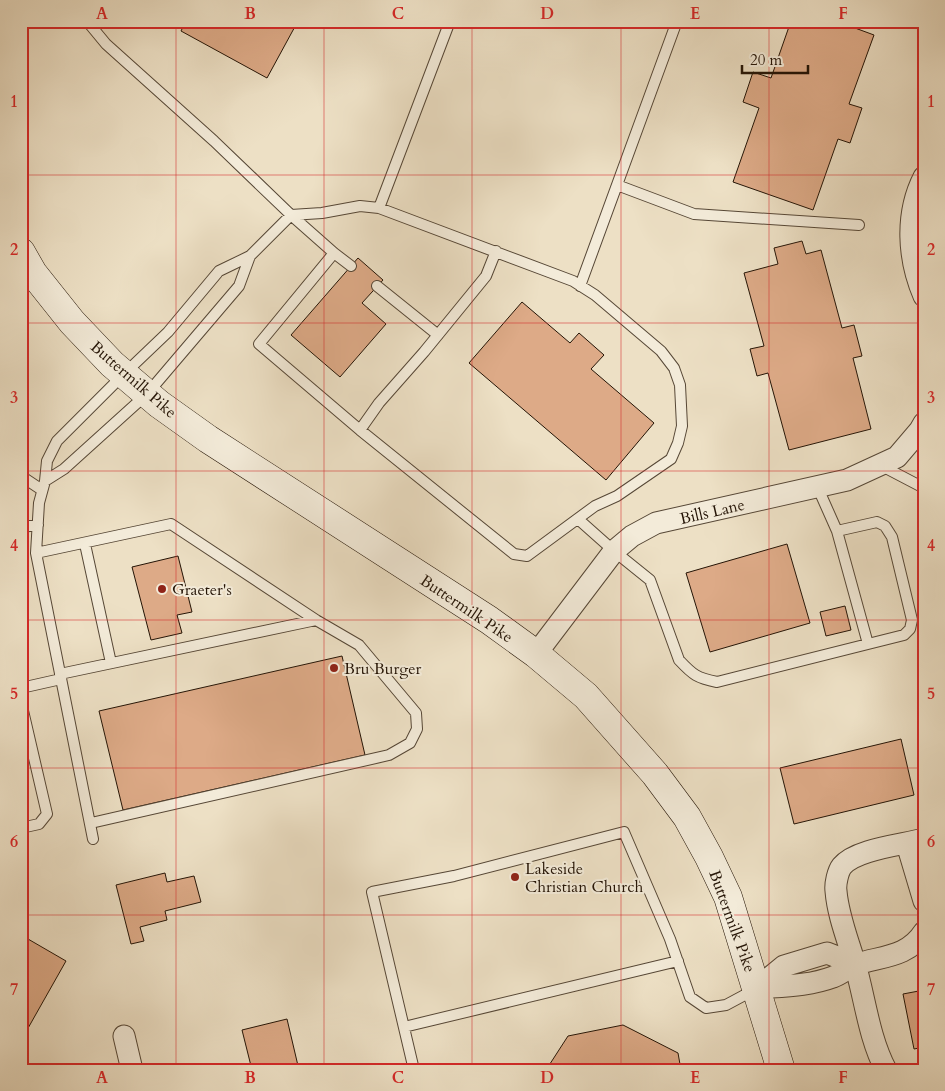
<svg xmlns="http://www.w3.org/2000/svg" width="945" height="1091" font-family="Cardo,serif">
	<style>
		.building { fill: #ddaa87; stroke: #241406 }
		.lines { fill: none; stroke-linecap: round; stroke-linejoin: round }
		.lane-casing { stroke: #564736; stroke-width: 12 }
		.street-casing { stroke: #564736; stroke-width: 23 }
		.secondary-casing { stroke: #241406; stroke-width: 29 }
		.lane { stroke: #f3ebd9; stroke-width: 10 }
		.street { stroke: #f3ebd9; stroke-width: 21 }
		.secondary { stroke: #f3ebd9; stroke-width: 28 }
		.grid { fill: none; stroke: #d62828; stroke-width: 1; stroke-opacity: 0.55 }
		.poi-dot { fill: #8f2418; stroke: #f3ebd9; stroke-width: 2 }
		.labels { text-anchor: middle; stroke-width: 4; stroke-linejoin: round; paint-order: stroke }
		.street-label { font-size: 16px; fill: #241406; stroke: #f3ebd9 }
		.poi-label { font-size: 16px; fill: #241406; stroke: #f3ebd9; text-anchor: start }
		.neatline { fill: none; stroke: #d62828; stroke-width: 2 }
		.grid-label { font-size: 16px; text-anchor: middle; font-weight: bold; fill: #d62828 }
	</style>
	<rect width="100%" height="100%" fill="#ede0c5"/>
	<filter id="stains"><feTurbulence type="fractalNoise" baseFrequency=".004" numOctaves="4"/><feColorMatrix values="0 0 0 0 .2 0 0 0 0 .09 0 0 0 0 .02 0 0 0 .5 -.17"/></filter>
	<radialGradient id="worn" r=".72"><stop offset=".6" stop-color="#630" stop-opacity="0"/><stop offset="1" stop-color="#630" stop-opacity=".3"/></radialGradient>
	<path class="building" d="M 186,21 L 298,21 L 267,78 L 181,31 Z
		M 791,21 L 836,21 L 874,35 L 849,104 L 862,108 L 850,143 L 838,139 L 813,210 L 733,182 L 759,108 L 743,102 L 753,72 L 771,78 Z
		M 802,241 L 806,254 L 821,250 L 842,328 L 854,325 L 862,356 L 853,358 L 871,429 L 789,450 L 768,373 L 757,376 L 750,349 L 764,346 L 744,273 L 778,264 L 774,248 Z
		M 358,258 L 383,280 L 362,303 L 386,324 L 340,377 L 291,335 Z
		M 522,302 L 570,343 L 579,333 L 604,355 L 591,369 L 654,423 L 606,480 L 469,363 Z
		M 787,544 L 810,623 L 710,652 L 686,573 Z
		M 178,556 L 192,612 L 177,615 L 182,633 L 151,640 L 132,567 Z
		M 845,606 L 851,630 L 826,636 L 820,612 Z
		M 342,656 L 365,755 L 123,810 L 99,711 Z
		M 901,739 L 914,795 L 794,824 L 780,768 Z
		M 165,873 L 167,882 L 194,876 L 201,902 L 165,911 L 167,920 L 140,927 L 144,941 L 131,944 L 116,885 Z
		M 28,939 L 66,961 L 27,1030 L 21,1026 L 21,943 L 25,945 Z
		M 924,990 L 924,1047 L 914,1049 L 903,994 Z
		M 287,1019 L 299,1070 L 252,1070 L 242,1030 Z
		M 623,1025 L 678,1053 L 681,1070 L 546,1070 L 568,1036 Z"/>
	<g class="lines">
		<g class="lane-casing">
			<path id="lane" d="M 87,21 L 106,44 L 214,141 L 291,215 L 322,213 L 360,206 L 379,208 L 573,281 L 595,295 L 661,351 L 674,368 L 680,385 L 682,426 L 678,443 L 671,459 L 617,496 L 595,506 L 527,556 L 514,554 L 360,430 L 259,344 L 334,253 L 291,215 L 250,256 L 219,271 L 168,332 L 124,374 L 57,441 L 47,461 L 45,481 L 39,503 L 36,553 L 93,839
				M 617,185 L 694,214 L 859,225
				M 379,208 L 450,21
				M 334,253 L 351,266
				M 377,286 L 438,335
				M 580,286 L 677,21
				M 360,430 L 379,403 L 424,352 L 486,276 L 496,251
				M 880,465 L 924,488
				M 21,476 L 42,490
				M 45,481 L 64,469 L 147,394 L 239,286 L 250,256
				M 578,519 L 614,551 L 650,580 L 679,660 C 693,675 697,678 717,682 L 868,644 L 837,531 L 817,486
				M 21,527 L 38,525
				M 837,531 L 877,522 L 885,526 L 892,537 L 912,620 L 910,629 L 904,635 L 868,644
				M 85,544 L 111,663
				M 36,553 L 171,524 L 316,620
				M 60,674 L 316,620 L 359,645 L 416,713 L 417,729 L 410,743 L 389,755 L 91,823
				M 21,688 L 61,679
				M 21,702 L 47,814 L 39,824 L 21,828
				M 404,1027 L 678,961
				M 414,1070 L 372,892 L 454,876 L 624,832 L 670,939 L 690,997 L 706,1008 L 726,1005 L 754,990"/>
		</g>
		<g class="street-casing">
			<path id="street" d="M 924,177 C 905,214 908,259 924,296
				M 536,654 L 614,551 L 632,536 L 656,523 L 847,480 L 897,457 L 920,430 L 924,423
				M 907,844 L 924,901
				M 757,988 C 782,986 809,986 833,977 C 842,974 848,967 857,964 C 883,956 908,957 924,932
				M 757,988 L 784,966 L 827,953 L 855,964
				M 124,1036 L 132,1070
				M 886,1070 C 869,1038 865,999 855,964 C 848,940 838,916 836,891 C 835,884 838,871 842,866 C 856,849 902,845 924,839"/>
		</g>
		<g class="secondary-casing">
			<path id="secondary" d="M 21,252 L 33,273 L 72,322 L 112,364 L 159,404 L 208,439 L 489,620 L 536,654 L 586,696 L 655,774 L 687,817 L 709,857 L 728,897 L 781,1070"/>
		</g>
		<use href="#lane" class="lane"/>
		<use href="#street" class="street"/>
		<use href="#secondary" class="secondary"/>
	</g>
	<path class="grid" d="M 176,21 L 176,1070M 324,21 L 324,1070M 472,21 L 472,1070M 621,21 L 621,1070M 769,21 L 769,1070M 21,175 L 924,175M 21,323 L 924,323M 21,471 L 924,471M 21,620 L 924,620M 21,768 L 924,768M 21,915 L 924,915"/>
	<g class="poi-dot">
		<circle cx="162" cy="589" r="5"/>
		<circle cx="334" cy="668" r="5"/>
		<circle cx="515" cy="877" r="5"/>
	</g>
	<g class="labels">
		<g class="street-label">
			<text transform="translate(134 379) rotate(41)" y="6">Buttermilk Pike</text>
			<text transform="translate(712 511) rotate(-13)" y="6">Bills Lane</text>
			<text transform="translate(467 608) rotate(34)" y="6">Buttermilk Pike</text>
			<text transform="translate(733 921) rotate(70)" y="6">Buttermilk Pike</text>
		</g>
		<g class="poi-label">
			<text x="172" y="595">Graeter's</text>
			<text x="344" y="674">Bru Burger</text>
			<text x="525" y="874">Lakeside<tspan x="525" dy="18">Christian Church</tspan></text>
		</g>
	</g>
	<rect width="945" height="1091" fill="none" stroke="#ede0c5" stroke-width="55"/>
	<path d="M742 65v8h66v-8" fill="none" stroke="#241406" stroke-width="2.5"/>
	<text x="750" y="65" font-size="15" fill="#241406" stroke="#f3ebd9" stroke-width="4" paint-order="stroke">20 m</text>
	<rect x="28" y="28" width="890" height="1036" class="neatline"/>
	<g class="grid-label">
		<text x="102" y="19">A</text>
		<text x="250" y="19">B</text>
		<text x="398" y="19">C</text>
		<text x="547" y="19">D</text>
		<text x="695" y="19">E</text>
		<text x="843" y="19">F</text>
		<text x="14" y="107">1</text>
		<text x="931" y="107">1</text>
		<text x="14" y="255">2</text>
		<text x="931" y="255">2</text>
		<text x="14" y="403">3</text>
		<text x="931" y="403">3</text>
		<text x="14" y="551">4</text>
		<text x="931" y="551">4</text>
		<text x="14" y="699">5</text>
		<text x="931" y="699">5</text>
		<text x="14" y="847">6</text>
		<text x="931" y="847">6</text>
		<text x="14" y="995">7</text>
		<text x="931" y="995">7</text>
		<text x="102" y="1083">A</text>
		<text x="250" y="1083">B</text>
		<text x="398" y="1083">C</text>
		<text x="547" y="1083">D</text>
		<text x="695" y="1083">E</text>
		<text x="843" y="1083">F</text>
	</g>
	<rect width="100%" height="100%" filter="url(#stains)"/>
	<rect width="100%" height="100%" fill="url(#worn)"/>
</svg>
